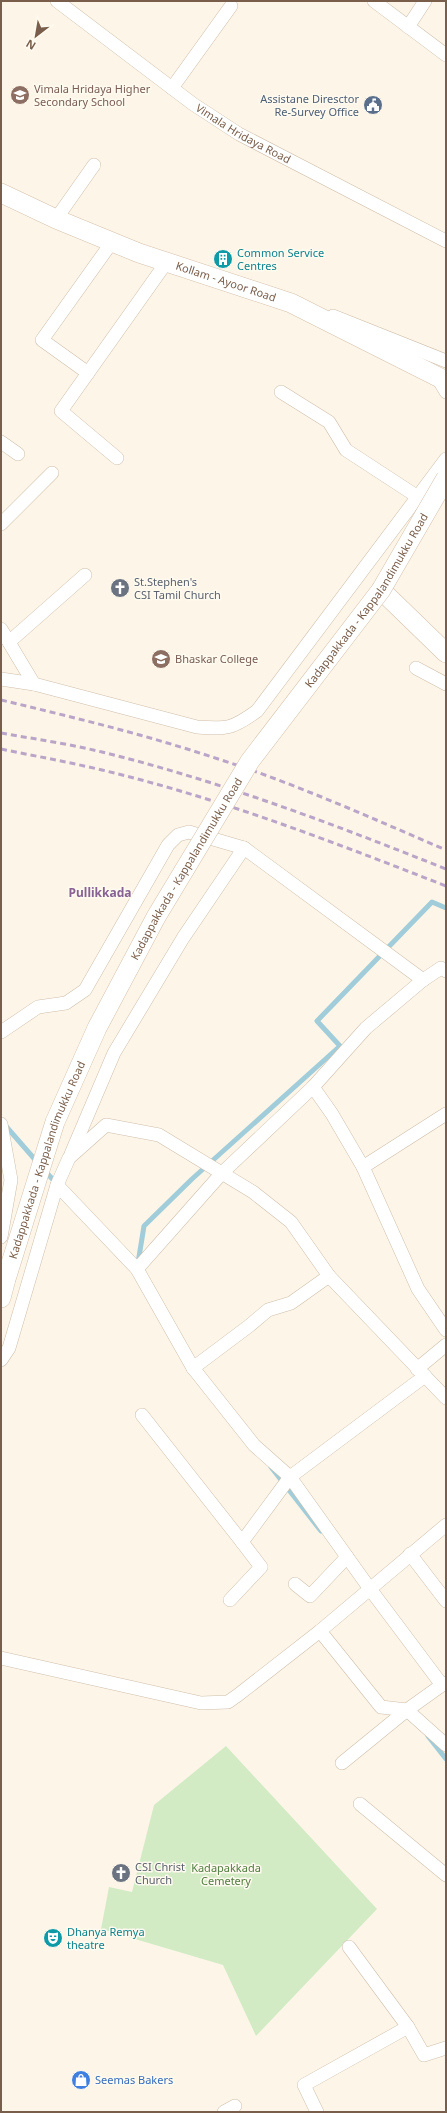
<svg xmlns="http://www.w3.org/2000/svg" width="447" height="2113" font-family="'Noto Sans',sans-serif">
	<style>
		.green { fill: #d2ebc5 }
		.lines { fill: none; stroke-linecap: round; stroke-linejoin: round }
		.stream { stroke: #a1cdda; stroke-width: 5 }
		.street-casing { stroke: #cfbfad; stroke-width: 14 }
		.secondary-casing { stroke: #d5c1ad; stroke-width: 20 }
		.street { stroke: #fff; stroke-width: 13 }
		.secondary { stroke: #fff; stroke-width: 19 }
		.rail { stroke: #baa5c8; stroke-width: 3; stroke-dasharray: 6 4; stroke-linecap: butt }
		.secondary-bridge-casing { stroke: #d5c1ad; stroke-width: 20; stroke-linecap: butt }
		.secondary-bridge { stroke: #fff; stroke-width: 19 }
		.labels { text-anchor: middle; stroke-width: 3; stroke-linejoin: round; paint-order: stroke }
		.education-label { font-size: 11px; fill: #785e54; stroke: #fffaef; text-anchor: start }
		.service-label { font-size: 11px; fill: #4e5e75; stroke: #fffaef; text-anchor: end }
		.street-label { font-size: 11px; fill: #785e4b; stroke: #fffaef }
		.culture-label { font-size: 11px; fill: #0d838f; stroke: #fffaef; text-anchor: start }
		.worship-label { font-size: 11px; fill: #5b616d; stroke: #fffaef; text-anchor: start }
		.park-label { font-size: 11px; fill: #507e42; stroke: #fffaef }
		.shop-label { font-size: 11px; fill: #366cbe; stroke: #fffaef; text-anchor: start }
		.neighbourhood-label { font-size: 12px; font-weight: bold; fill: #876394; stroke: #fffaef }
	</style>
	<rect width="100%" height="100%" fill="#fdf6e8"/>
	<path class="green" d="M 226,1746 L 377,1909 L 256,2036 L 223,1965 L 101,1929 L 109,1887 L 132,1892 L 154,1805 Z"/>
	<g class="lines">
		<path class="stream" d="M 4,1124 L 38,1163
			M 45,1171 L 57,1184
			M 138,1263 L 144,1226 L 192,1179 L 340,1046 L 317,1021 L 432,902 L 446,908
			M 271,1467 L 321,1531
			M 428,1736 L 446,1759"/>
		<g class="street-casing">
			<g id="street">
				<path id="s1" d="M 57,1 L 193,104 L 239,134 L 446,241"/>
				<path d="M 374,1 L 446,55"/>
				<path d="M 408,27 L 425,1"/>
				<path d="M 172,88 L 231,6"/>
				<path d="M 56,219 L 94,165"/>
				<path d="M 333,316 L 446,361"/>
				<path d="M 88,373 L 42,340 L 112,242"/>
				<path d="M 436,375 L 446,392"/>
				<path d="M 281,392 L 329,422 L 346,450 L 418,497"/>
				<path d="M 1,442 L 18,454"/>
				<path d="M 117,458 L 61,411 L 166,263"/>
				<path d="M 1,524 L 52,473"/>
				<path d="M 1,629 L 34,684"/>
				<path d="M 9,642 L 85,575"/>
				<path d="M 416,668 L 446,684"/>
				<path d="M 1,679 L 34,684 L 197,727 C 228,729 232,729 257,711 L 446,459"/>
				<path d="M 244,848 L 423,980 L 366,1028 L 313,1087"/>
				<path d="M 423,980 L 441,968 L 446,971"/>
				<path d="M 1,1032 L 38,1007 L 66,1003 L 85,990 L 168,845 L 178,835 L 189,832 L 244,848 L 183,938 L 114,1053 L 71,1154"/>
				<path d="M 1,1124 L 11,1180 L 1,1237"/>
				<path d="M 363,1167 L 418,1289 L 446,1330"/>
				<path d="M 57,1185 L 137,1269 L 193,1368 L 254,1445 L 290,1477 L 370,1589 L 442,1685 L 446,1683"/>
				<path d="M 137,1269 L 222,1173 L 313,1087 L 332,1114 L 363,1167 L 446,1114"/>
				<path d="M 1,1360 L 9,1348 L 57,1185 L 69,1158 L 106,1125 L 159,1135 L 253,1192 L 291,1222 L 329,1276 L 446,1398"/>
				<path d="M 193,1368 L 249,1326 L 268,1310 L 291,1303 L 329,1276"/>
				<path d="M 417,1369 L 446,1345"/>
				<path d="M 142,1415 L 242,1542 L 290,1477 L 425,1376"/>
				<path d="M 410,1554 L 446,1601"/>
				<path d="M 295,1584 L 310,1596 L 347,1557"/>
				<path d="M 230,1600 L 261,1567 L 242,1542"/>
				<path d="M 320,1631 L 381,1707 L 407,1710"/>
				<path d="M 1,1658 L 201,1703 L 228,1702 L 238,1695 L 320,1631 L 446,1525"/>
				<path d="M 442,1685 L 407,1710 L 446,1745"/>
				<path d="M 342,1763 L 407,1710"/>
				<path d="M 360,1804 L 446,1875"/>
				<path d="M 349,1947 L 408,2027"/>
				<path d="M 224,2112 L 235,2106"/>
				<path d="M 317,2112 L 304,2085 L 408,2027 L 424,2055 L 446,2048"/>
			</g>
		</g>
		<g class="secondary-casing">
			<g id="secondary">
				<path id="s2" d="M 1,193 L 56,219 L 139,253 L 291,303 L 446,381"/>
				<path d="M 381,590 L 446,653"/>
				<path d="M 1,1298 L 6,1279"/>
			</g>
		</g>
		<use href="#street" class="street"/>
		<use href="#secondary" class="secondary"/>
		<path class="rail" d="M 1,700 C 72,717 143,734 212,757 C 292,782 369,817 446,850
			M 1,733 C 35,739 69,744 102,752 C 220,781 333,824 446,869
			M 1,749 C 35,756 68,762 102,770 C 220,798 333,842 446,886"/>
		<g class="secondary-bridge-casing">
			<g id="secondary-bridge">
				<path id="s3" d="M 6,1279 L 55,1122 L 97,1028 L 156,917 L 250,761 L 381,590 L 446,478"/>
			</g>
		</g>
		<use href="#secondary-bridge" class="secondary-bridge"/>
	</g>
	<defs>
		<g id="school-disc" transform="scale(1)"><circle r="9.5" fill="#8d6e63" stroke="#fffaef"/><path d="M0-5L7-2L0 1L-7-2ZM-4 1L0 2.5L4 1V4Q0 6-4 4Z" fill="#fff"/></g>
		<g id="civic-disc" transform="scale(1)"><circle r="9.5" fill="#5c6f8a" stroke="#fffaef"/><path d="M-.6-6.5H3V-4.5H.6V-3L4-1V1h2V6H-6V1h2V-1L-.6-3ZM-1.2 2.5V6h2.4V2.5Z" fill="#fff"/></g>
		<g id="building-disc" transform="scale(1)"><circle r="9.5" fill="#0f9aa8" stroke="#fffaef"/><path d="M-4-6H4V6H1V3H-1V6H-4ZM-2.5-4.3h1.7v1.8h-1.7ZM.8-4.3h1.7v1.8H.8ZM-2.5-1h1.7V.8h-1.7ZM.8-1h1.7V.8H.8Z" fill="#fff"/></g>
		<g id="church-disc" transform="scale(1)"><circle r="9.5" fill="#6b7280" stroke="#fffaef"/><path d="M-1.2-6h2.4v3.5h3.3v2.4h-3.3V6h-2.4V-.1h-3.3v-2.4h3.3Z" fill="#fff"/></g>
		<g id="university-disc" transform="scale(1)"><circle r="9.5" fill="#8d6e63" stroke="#fffaef"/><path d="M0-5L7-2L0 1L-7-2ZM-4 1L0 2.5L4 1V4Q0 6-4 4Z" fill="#fff"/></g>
		<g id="theatre-disc" transform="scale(1)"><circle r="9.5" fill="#0f9aa8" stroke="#fffaef"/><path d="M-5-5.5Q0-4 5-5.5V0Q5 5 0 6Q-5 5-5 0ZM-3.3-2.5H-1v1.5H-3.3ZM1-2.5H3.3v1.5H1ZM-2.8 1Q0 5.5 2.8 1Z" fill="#fff"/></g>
		<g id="shop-disc" transform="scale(1)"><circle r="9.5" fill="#3f7fe0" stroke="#fffaef"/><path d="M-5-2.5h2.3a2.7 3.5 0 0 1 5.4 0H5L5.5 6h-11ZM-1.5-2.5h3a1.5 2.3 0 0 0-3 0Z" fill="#fff"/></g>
	</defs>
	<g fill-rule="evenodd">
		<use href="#school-disc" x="20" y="95"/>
		<use href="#civic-disc" x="373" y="105"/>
		<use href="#building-disc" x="223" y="259"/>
		<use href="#church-disc" x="120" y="588"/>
		<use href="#university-disc" x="161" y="659"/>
		<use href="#church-disc" x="121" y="1873"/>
		<use href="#theatre-disc" x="53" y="1938"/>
		<use href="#shop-disc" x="81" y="2080"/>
	</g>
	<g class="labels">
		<g class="education-label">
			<text x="34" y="93">Vimala Hridaya Higher<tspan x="34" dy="13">Secondary School</tspan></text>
			<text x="175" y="663">Bhaskar College</text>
		</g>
		<g class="service-label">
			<text x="359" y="103">Assistane Diresctor<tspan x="359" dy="13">Re-Survey Office</tspan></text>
		</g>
		<g class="street-label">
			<text dy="4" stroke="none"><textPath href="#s1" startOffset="229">Vimala Hridaya Road</textPath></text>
			<text dy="4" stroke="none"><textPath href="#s2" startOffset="242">Kollam - Ayoor Road</textPath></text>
			<text dy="4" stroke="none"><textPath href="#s3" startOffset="774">Kadappakkada - Kappalandimukku Road</textPath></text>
			<text dy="4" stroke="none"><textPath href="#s3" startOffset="450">Kadappakkada - Kappalandimukku Road</textPath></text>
			<text dy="4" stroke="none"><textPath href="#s3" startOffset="126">Kadappakkada - Kappalandimukku Road</textPath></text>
		</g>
		<g class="culture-label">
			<text x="237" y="257">Common Service<tspan x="237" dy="13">Centres</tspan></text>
			<text x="67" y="1936">Dhanya Remya<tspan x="67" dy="13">theatre</tspan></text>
		</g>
		<g class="worship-label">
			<text x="134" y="586">St.Stephen's<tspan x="134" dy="13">CSI Tamil Church</tspan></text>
			<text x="135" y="1871">CSI Christ<tspan x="135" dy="13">Church</tspan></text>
		</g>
		<g class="park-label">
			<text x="226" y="1872">Kadapakkada<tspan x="226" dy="13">Cemetery</tspan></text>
		</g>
		<g class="shop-label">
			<text x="95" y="2084">Seemas Bakers</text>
		</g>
		<g class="neighbourhood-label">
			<text x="100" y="897">Pullikkada</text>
		</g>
	</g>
	<rect width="447" height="2113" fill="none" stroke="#785e4b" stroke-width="4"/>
	<g transform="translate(36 36) rotate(211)" stroke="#fffaef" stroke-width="3" paint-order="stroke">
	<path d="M0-3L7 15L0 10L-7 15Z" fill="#785e4b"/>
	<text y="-6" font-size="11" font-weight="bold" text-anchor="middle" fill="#785e4b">N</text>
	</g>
</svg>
